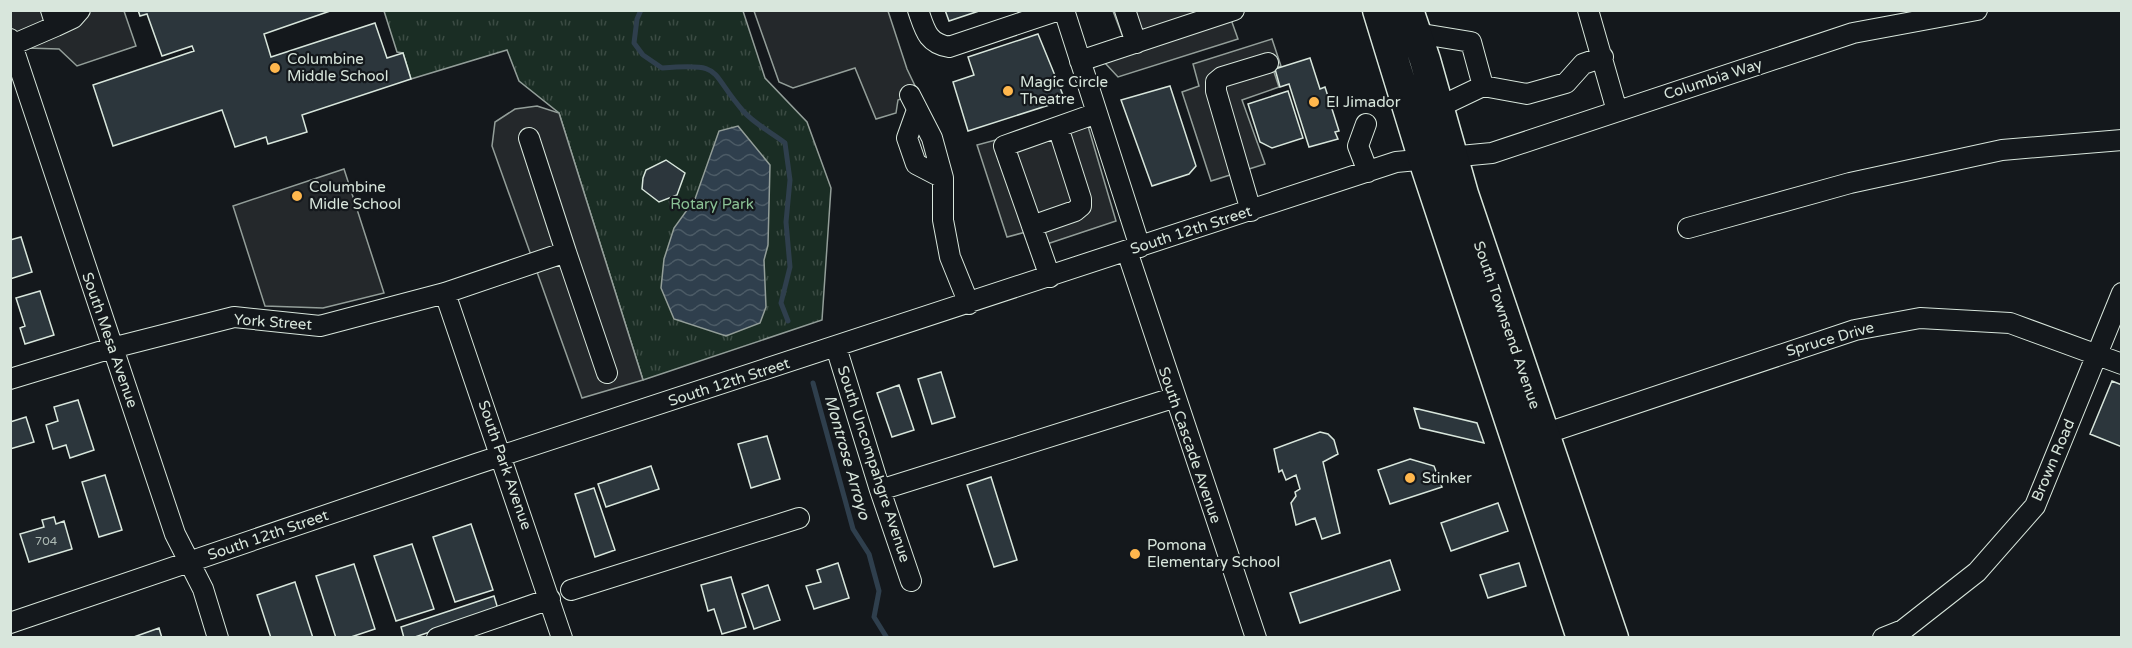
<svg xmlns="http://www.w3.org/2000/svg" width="2132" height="648" font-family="'Varela Round',sans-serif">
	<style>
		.park { fill: url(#park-tufts); stroke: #939e99; stroke-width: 1.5 }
		.parking { fill: #24282b; stroke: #939e99; stroke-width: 1.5 }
		.water { fill: url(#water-waves); stroke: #939e99; stroke-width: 1.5 }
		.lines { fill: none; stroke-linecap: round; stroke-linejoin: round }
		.stream { stroke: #2f3f4d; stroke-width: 5 }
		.building { fill: #2c363c; stroke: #d8e6dc; stroke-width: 1.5 }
		.minor-casing { stroke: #d8e6dc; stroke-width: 22 }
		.highway-casing { stroke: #d8e6dc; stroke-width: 33 }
		.minor { stroke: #14181c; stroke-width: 20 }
		.highway { stroke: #14181c; stroke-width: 30 }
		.poi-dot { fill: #ffb74d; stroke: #14181c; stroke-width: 2 }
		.labels { text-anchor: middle; stroke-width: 4.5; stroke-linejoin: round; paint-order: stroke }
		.number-label { font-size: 12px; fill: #adbab4 }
		.poi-label { font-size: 15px; fill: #d8e6dc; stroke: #14181c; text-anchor: start }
		.street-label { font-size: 15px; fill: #d8e6dc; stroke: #14181c }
		.park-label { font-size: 15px; fill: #8ac095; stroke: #14181c }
		.water-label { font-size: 16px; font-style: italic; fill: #d8e6dc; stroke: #14181c }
	</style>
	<defs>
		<pattern id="park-tufts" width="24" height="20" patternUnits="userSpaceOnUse" patternTransform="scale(1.5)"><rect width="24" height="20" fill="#1a2d24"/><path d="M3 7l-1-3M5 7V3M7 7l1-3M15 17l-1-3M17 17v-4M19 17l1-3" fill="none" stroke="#3b4b43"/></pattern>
		<pattern id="water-waves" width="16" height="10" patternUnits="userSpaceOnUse" patternTransform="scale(1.5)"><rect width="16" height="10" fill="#2f3f4d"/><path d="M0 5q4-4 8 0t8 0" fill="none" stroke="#4c5b66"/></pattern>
	</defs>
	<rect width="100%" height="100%" fill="#14181c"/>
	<path class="park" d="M 384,11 L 743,11 L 765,78 L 807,122 L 831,188 L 822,320 L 643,380 L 559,113 L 519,81 L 507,50 L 411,79 L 403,53 L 397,52 Z"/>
	<path class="parking" d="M 10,11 L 124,11 L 136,46 L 77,66 L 59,49 L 26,48 L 11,39 Z
		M 754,11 L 888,11 L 907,69 L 918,92 L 898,100 L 896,113 L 876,119 L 855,68 L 793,88 L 779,82 Z
		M 1113,11 L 1228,11 L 1238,39 L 1118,77 L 1105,63 L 1129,53 Z
		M 1272,39 L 1281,66 L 1273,69 L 1279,87 L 1242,100 L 1265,164 L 1211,181 L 1182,92 L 1199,86 L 1193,64 Z
		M 537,106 L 559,113 L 643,380 L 582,398 L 492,146 L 495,122 L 515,109 Z
		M 1085,116 L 1116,221 L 1032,249 L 1026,232 L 1007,237 L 977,145 Z
		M 344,169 L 384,293 L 323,308 L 265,306 L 233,206 Z"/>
	<path class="water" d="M 738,126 L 770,165 L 768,245 L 764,260 L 766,307 L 760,323 L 726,336 L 674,319 L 661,288 L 664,259 L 674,228 L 695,199 L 719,131 Z"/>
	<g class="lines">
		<path class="stream" d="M 641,10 L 637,19 L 634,43 L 643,55 L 662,68 C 726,63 707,70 744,112 C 755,124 772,133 785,143 L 790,180 L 786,222 L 790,267 L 781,303 L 788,321
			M 813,383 L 853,529 L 869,554 L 879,591 L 874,617 L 887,638"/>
	</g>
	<path class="building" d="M 138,10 L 333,10 L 264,34 L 271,57 L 375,23 L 387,58 L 403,53 L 411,79 L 302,115 L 307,132 L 268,144 L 266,137 L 235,147 L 222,110 L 113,146 L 93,85 L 194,51 L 192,46 L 162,56 L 147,14 L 140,16 Z
		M 945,10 L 982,10 L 949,21 Z
		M 1038,34 L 1065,100 L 968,131 L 953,82 L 974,75 L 968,57 Z
		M 1310,58 L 1320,89 L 1325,87 L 1339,131 L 1335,132 L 1338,139 L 1309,147 L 1289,84 L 1280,87 L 1275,69 Z
		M 1170,86 L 1196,166 L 1189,174 L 1152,186 L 1121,100 Z
		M 1288,91 L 1303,138 L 1272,148 L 1260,142 L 1248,104 Z
		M 666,160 L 685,173 L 677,195 L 659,202 L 642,189 L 643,178 L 646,170 Z
		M 21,237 L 32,272 L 10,279 L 10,240 Z
		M 40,291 L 54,335 L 25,344 L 20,328 L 25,326 L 16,298 Z
		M 941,372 L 955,417 L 932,424 L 918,379 Z
		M 2112,381 L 2122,385 L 2122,447 L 2090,434 Z
		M 899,385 L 914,430 L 892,437 L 877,393 Z
		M 78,400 L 94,450 L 70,458 L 66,445 L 53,449 L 46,425 L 58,421 L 54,407 Z
		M 1414,408 L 1477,423 L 1484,443 L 1420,428 Z
		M 26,417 L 34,442 L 10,449 L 10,422 Z
		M 1320,432 L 1328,434 L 1334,440 L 1338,454 L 1323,462 L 1340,533 L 1322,539 L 1315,518 L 1296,525 L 1291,503 L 1296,496 L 1295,492 L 1300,489 L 1296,475 L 1286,480 L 1282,470 L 1279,472 L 1274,449 Z
		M 767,436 L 780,479 L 751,488 L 738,444 Z
		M 1410,459 L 1434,466 L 1442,487 L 1390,504 L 1378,470 Z
		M 651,466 L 659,489 L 606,507 L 598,484 Z
		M 105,475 L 122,530 L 99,537 L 82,482 Z
		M 991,477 L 1017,560 L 994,567 L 967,485 Z
		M 594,488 L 615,550 L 595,557 L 575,494 Z
		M 1498,503 L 1508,531 L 1451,551 L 1441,523 Z
		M 54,517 L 56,524 L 64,521 L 72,549 L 29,562 L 20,534 L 44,527 L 42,520 Z
		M 471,524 L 493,590 L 455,602 L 433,537 Z
		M 412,544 L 434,609 L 396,621 L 374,556 Z
		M 1390,560 L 1400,590 L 1300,623 L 1290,593 Z
		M 838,563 L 849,598 L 814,609 L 806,586 L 821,582 L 817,570 Z
		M 1519,563 L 1526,586 L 1488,598 L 1480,575 Z
		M 354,564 L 375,629 L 348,638 L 336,638 L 316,576 Z
		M 731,577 L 746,627 L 722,634 L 714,609 L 708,611 L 701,585 Z
		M 295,582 L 313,638 L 271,638 L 257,595 Z
		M 768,585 L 780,620 L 754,629 L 742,594 Z
		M 494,596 L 498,609 L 412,638 L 404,638 L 401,627 Z
		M 159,628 L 162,638 L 131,638 Z"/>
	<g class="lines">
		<g class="minor-casing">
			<path id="minor" d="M 918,10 C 925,30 927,43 949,47 L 1059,10
				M 1064,10 L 1140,247
				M 1125,10 L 1136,43
				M 1588,10 L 1617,111
				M 56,26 L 73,18 L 80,10
				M 1416,33 L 1471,42 L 1483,86 L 1439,107
				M 10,39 L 175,534 L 203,589 L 218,638
				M 12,45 L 56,26 L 51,10
				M 1080,61 L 1234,10
				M 1483,86 L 1527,94 L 1566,83 L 1583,64 L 1603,57
				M 910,95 L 932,138 L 943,178 L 943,220 L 950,257 L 969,304
				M 917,110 L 907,138 L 916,164 L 943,178
				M 1366,124 L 1358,146 L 1368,172
				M 529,138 L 566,252
				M 1251,211 L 1216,91 L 1216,82 L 1222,77 L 1268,63
				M 1032,226 L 1075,211 L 1081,206 L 1081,199 L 1058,127
				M 1688,228 L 1850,183 L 2002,150 L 2122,140
				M 1127,251 L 1256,638
				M 1050,277 L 1004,146 L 1097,113
				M 445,293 L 562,638
				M 836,347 L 880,490 L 911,581
				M 10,379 L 112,348 L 234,317 L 320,326 L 445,293 L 566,252 L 607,373
				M 1544,434 L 1855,330 L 1920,318 L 2010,323 L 2122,364
				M 880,490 L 1173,398
				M 571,590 L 799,518
				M 10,623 L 476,464 L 1396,162 L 1492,153 L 1853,33 L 1977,10
				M 437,638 L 550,599
				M 1883,638 L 1903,630 L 1977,572 L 2035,506 L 2122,293"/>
		</g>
		<g class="highway-casing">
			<path id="highway" d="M 1378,10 L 1424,160 L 1582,638
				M 1408,10 L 1425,60 L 1463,194 L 1613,638"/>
		</g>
		<use href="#minor" class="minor"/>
		<use href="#highway" class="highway"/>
	</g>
	<g class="poi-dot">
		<circle cx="275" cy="68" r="6"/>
		<circle cx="1008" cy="91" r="6"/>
		<circle cx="1314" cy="102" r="6"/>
		<circle cx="297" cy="196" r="6"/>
		<circle cx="1410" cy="478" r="6"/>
		<circle cx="1135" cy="554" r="6"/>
	</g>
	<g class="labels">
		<g class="number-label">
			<text x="46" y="545">704</text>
		</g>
		<g class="poi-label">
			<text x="287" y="64">Columbine<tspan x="287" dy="17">Middle School</tspan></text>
			<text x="1020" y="87">Magic Circle<tspan x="1020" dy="17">Theatre</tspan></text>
			<text x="1326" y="107">El Jimador</text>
			<text x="309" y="192">Columbine<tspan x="309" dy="17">Midle School</tspan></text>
			<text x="1422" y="483">Stinker</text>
			<text x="1147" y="550">Pomona<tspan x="1147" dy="17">Elementary School</tspan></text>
		</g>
		<g class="street-label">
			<text transform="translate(1713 79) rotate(-18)" y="5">Columbia Way</text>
			<text transform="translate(1191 230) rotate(-18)" y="5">South 12th Street</text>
			<text transform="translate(273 322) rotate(4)" y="5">York Street</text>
			<text transform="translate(1507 325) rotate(71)" y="5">South Townsend Avenue</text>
			<text transform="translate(1830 339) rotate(-16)" y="5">Spruce Drive</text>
			<text transform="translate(110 340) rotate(71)" y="5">South Mesa Avenue</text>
			<text transform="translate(729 382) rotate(-18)" y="5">South 12th Street</text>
			<text transform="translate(1190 445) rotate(71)" y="5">South Cascade Avenue</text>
			<text transform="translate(2053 460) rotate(-67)" y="5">Brown Road</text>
			<text transform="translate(874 464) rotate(72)" y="5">South Uncompahgre Avenue</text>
			<text transform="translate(505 465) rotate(71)" y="5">South Park Avenue</text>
			<text transform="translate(268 535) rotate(-19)" y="5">South 12th Street</text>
		</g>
		<g class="park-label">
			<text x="712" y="209">Rotary Park</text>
		</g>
		<g class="water-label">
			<text transform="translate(848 457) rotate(74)" y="6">Montrose Arroyo</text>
		</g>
	</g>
	<rect width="2132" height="648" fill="none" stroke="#d8e6dc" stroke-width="24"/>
</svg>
